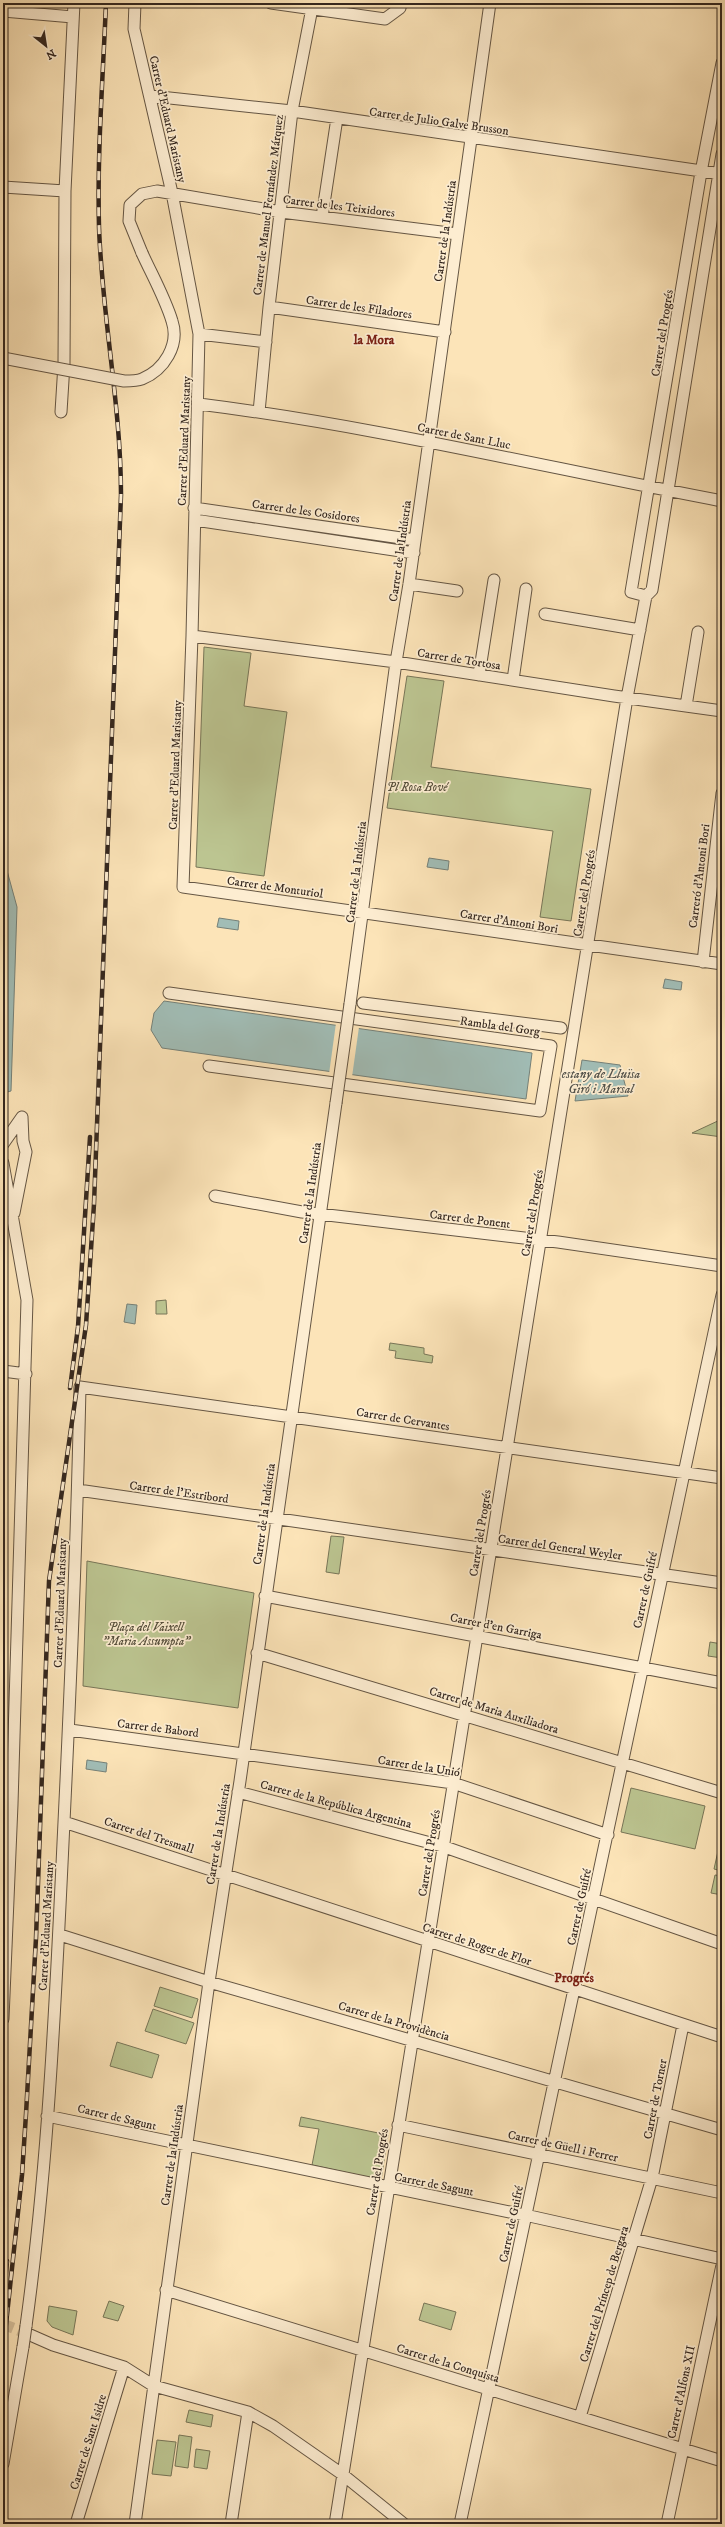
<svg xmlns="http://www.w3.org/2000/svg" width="725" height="2527" font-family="'IM FELL DW Pica',serif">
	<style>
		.green { fill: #bcc591; stroke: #787658 }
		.water { fill: #a1bdb6; stroke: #758179 }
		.pier { fill: #fce4b8 }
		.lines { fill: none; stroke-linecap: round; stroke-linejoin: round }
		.street-tunnel { stroke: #d4be99; stroke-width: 11; stroke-dasharray: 11 5.5; stroke-linecap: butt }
		.street-casing { stroke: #655644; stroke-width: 13 }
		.street { stroke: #fdedd1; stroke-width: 11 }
		.rail-casing { stroke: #33261e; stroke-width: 4.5 }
		.rail { stroke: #fdedd1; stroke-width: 3; stroke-dasharray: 9; stroke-linecap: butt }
		.street-bridge-casing { stroke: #655644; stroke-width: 13; stroke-linecap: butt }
		.street-bridge { stroke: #fdedd1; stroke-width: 11 }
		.labels { text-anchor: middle; stroke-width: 3.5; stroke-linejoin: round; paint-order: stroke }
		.street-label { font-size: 12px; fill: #33261e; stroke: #fdedd1 }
		.park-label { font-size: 12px; font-style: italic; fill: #554e3b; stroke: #fdedd1 }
		.neighbourhood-label { font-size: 13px; font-weight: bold; fill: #7a1f14; stroke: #fdedd1 }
		.water-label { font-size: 13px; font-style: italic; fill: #54534c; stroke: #fdedd1 }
	</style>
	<rect width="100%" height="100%" fill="#fce4b8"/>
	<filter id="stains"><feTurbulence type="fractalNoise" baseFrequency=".005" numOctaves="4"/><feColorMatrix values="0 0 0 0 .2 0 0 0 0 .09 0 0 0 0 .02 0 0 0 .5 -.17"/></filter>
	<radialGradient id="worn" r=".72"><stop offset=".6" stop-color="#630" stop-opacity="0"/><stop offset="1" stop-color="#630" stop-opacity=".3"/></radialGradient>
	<path class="green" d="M 204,647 L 251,653 L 244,706 L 287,712 L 264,876 L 196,867 Z
		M 407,676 L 444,681 L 431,767 L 591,789 L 571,921 L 540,917 L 553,831 L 387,808 Z
		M 722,1119 L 722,1137 L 692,1133 Z
		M 166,1300 L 167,1314 L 156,1314 L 156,1301 Z
		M 390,1343 L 424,1348 L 424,1354 L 433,1356 L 432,1363 L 395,1358 L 396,1351 L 389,1350 Z
		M 331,1536 L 344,1537 L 339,1574 L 326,1572 Z
		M 87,1561 L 254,1593 L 238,1708 L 83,1686 Z
		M 710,1642 L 722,1644 L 722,1658 L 708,1656 Z
		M 631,1788 L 705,1806 L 695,1849 L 621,1832 Z
		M 718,1851 L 722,1851 L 722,1871 L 714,1869 Z
		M 715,1875 L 722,1876 L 722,1895 L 711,1893 Z
		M 160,1987 L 198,1999 L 192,2018 L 154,2006 Z
		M 153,2009 L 194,2023 L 186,2044 L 145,2031 Z
		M 117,2042 L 159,2055 L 152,2078 L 110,2066 Z
		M 301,2117 L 388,2135 L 381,2180 L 312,2165 L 319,2129 L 299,2126 Z
		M 109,2301 L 124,2306 L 118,2321 L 103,2317 Z
		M 424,2303 L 456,2312 L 451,2330 L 419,2320 Z
		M 49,2306 L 77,2311 L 73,2335 L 52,2327 L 47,2321 Z
		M 189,2410 L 213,2415 L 211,2427 L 186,2422 Z
		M 179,2435 L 192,2437 L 188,2468 L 175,2466 Z
		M 157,2440 L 176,2442 L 171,2476 L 152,2474 Z
		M 196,2449 L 210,2451 L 207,2469 L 194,2467 Z"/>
	<path class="water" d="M 3,856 L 17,907 L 11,1091 L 3,1093 Z
		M 429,858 L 449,861 L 448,870 L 427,867 Z
		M 219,918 L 239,921 L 238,930 L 217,927 Z
		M 665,979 L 682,982 L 681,990 L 663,988 Z
		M 164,1001 L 532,1053 L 526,1099 L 162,1048 L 151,1030 L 154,1013 Z
		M 582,1060 L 620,1065 L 628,1096 L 575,1101 Z
		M 127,1304 L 137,1305 L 135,1324 L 124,1322 Z
		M 87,1760 L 107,1763 L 106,1772 L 86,1769 Z"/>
	<path class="pier" d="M 336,1023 L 359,1027 L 352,1077 L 329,1074 Z"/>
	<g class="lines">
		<path class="street-tunnel" d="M 3,2324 L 28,2334"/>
		<g class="street-casing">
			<path id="street" d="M 135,3 L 134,29 L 172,193 L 199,334 L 192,636 L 183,887 L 722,964
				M 271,3 L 385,19 L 400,8 L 401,3
				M 3,11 L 73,17
				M 151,96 L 292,111 L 722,174
				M 3,187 L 65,191
				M 322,217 L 337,118
				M 142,253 L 129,221 L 130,205 L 142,194 L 157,191 L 281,212 L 457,234
				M 269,307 L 445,332
				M 199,334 L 266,342
				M 199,404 C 375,426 548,468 722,501
				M 61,412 L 64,364 L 65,191 L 74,3
				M 259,412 L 269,307 L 292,111 L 313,3
				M 194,508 L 415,540
				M 195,520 L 414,553
				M 409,584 L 457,591
				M 646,596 L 631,592 L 701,172 L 722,63
				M 545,614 L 640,630
				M 192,636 L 396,662 L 614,696 L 722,711
				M 479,675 L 494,580
				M 513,680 L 526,589
				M 686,706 L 698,632
				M 703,962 L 722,793
				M 169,993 L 551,1046 L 540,1111 L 209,1066
				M 363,1003 L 561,1028
				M 350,1004 L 396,662 L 409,584 L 490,3
				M 3,1144 L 22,1117
				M 3,1163 L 27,1300 L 12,1804 L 3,2019
				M 215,1196 L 302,1212 L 558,1242 L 722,1266
				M 14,1213 L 26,1152 L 23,1141 L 22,1117
				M 3,1371 L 26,1374
				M 78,1490 L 722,1583
				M 265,1596 L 722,1683
				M 257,1653 L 722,1793
				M 70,1730 L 453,1783 L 608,1835
				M 238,1792 L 442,1846 L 722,1944
				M 64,1822 L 722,2037
				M 60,1935 L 209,1982 L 722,2130
				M 47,2116 L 534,2217 L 722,2259
				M 398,2125 L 722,2193
				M 166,2290 L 722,2461
				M 26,2326 C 49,2159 56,1990 64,1822 C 71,1677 77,1532 80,1387 L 722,1478
				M 28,2334 L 53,2345 L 124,2367 L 154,2386 L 248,2412 L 273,2426 L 342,2474 L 404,2524
				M 580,2417 L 652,2178 L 683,2025
				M 3,2464 L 23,2347
				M 3,2524 L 4,2524
				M 76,2524 L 124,2367
				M 135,2524 L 209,1982 L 240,1781 L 336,1103
				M 231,2524 L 248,2412
				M 335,2524 L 627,698 L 646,596 L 652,590 L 722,154
				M 460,2524 L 722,1295
				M 667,2524 L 722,2265"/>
		</g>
		<use href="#street" class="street"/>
		<g class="rail-casing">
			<path id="rail" d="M 70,1388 L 78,1327 L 90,1137
				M 3,2300 L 7,2261
				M 3,2352 L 22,2175 L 26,2114 L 36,1938 L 49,1581 L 86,1325 L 94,1204 L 121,495 C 121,405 102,317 99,227 C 97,153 103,77 106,3"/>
		</g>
		<use href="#rail" class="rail"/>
		<g class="street-bridge-casing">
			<path id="street-bridge" d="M 3,358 L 124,381 C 130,381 137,381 142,379 C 164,370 180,345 172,321 C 165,298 152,275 142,253
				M 336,1103 L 350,1004
				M 23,2347 L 26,2326"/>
		</g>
		<use href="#street-bridge" class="street-bridge"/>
	</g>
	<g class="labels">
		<g class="street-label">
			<text transform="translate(168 119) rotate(77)" y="4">Carrer d'Eduard Maristany</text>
			<text transform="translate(439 121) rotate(8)" y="4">Carrer de Julio Galve Brusson</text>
			<text transform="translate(268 205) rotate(-83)" y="4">Carrer de Manuel Fernández Márquez</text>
			<text transform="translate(339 206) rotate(7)" y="4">Carrer de les Teixidores</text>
			<text transform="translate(445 231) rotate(-82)" y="4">Carrer de la Indústria</text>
			<text transform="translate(359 307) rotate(8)" y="4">Carrer de les Filadores</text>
			<text transform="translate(662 333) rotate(-81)" y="4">Carrer del Progrés</text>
			<text transform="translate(464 436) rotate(11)" y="4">Carrer de Sant Lluc</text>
			<text transform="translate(184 441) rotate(-88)" y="4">Carrer d'Eduard Maristany</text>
			<text transform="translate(306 511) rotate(8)" y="4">Carrer de les Cosidores</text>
			<text transform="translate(400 551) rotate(-82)" y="4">Carrer de la Indústria</text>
			<text transform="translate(459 659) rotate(9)" y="4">Carrer de Tortosa</text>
			<text transform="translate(175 765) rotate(-88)" y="4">Carrer d'Eduard Maristany</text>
			<text transform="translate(356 872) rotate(-83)" y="4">Carrer de la Indústria</text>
			<text transform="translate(699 876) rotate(-83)" y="4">Carreró d'Antoni Bori</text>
			<text transform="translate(275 887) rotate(8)" y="4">Carrer de Monturiol</text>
			<text transform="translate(584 893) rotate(-81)" y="4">Carrer del Progrés</text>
			<text transform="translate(509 921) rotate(9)" y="4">Carrer d'Antoni Bori</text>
			<text transform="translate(500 1026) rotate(8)" y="4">Rambla del Gorg</text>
			<text transform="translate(310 1193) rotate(-82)" y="4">Carrer de la Indústria</text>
			<text transform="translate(532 1213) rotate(-81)" y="4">Carrer del Progrés</text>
			<text transform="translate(470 1219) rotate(7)" y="4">Carrer de Ponent</text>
			<text transform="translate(403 1419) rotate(9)" y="4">Carrer de Cervantes</text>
			<text transform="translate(179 1492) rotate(8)" y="4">Carrer de l'Estribord</text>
			<text transform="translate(264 1514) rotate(-82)" y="4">Carrer de la Indústria</text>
			<text transform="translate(480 1533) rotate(-81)" y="4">Carrer del Progrés</text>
			<text transform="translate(560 1547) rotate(8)" y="4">Carrer del General Weyler</text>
			<text transform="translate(645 1590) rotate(-78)" y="4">Carrer de Guifré</text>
			<text transform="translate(60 1603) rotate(-88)" y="4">Carrer d'Eduard Maristany</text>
			<text transform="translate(496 1626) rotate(11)" y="4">Carrer d'en Garriga</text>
			<text transform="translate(494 1710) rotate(17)" y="4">Carrer de Maria Auxiliadora</text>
			<text transform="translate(158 1728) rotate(7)" y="4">Carrer de Babord</text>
			<text transform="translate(419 1766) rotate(9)" y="4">Carrer de la Unió</text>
			<text transform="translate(336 1804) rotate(15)" y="4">Carrer de la República Argentina</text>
			<text transform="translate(218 1834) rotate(-81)" y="4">Carrer de la Indústria</text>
			<text transform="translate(149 1835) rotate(18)" y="4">Carrer del Tresmall</text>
			<text transform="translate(429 1853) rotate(-81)" y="4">Carrer del Progrés</text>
			<text transform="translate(579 1907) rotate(-78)" y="4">Carrer de Guifré</text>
			<text transform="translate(46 1926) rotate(-87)" y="4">Carrer d'Eduard Maristany</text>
			<text transform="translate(477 1944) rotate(18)" y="4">Carrer de Roger de Flor</text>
			<text transform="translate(394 2021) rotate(16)" y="4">Carrer de la Providència</text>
			<text transform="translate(655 2099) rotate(-79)" y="4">Carrer de Torner</text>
			<text transform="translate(117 2117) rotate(13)" y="4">Carrer de Sagunt</text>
			<text transform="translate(563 2146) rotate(12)" y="4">Carrer de Güell i Ferrer</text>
			<text transform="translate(172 2155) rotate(-82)" y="4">Carrer de la Indústria</text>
			<text transform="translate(377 2172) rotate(-81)" y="4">Carrer del Progrés</text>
			<text transform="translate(434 2184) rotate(11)" y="4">Carrer de Sagunt</text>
			<text transform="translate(511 2224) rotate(-78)" y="4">Carrer de Guifré</text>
			<text transform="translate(604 2294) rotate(-73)" y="4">Carrer del Príncep de Bergara</text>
			<text transform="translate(448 2363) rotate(17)" y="4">Carrer de la Conquista</text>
			<text transform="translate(681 2392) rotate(-78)" y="4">Carrer d'Alfons XII</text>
			<text transform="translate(88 2442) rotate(-73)" y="4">Carrer de Sant Isidre</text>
		</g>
		<g class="park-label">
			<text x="417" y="791">Pl Rosa Bové</text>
			<text x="146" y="1631">Plaça del Vaixell<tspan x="146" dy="14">"Maria Assumpta"</tspan></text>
		</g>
		<g class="neighbourhood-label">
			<text x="374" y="344">la Mora</text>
			<text x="574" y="1982">Progrés</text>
		</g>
		<g class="water-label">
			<text x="601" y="1078">estany de Lluïsa<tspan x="601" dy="15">Giró i Marsal</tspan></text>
		</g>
	</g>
	<rect width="725" height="2527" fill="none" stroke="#fce4b8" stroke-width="16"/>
	<rect x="4" y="4" width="717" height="2519" fill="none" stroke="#33261e" stroke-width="2"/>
	<rect x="8" y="8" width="709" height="2511" fill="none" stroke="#33261e"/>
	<g transform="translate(46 46) rotate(150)" stroke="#fdedd1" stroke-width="3" paint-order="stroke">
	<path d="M0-3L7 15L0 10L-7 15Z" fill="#33261e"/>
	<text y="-6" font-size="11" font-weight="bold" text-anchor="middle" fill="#33261e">N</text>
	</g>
	<rect width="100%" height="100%" filter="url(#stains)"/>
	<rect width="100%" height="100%" fill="url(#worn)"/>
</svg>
